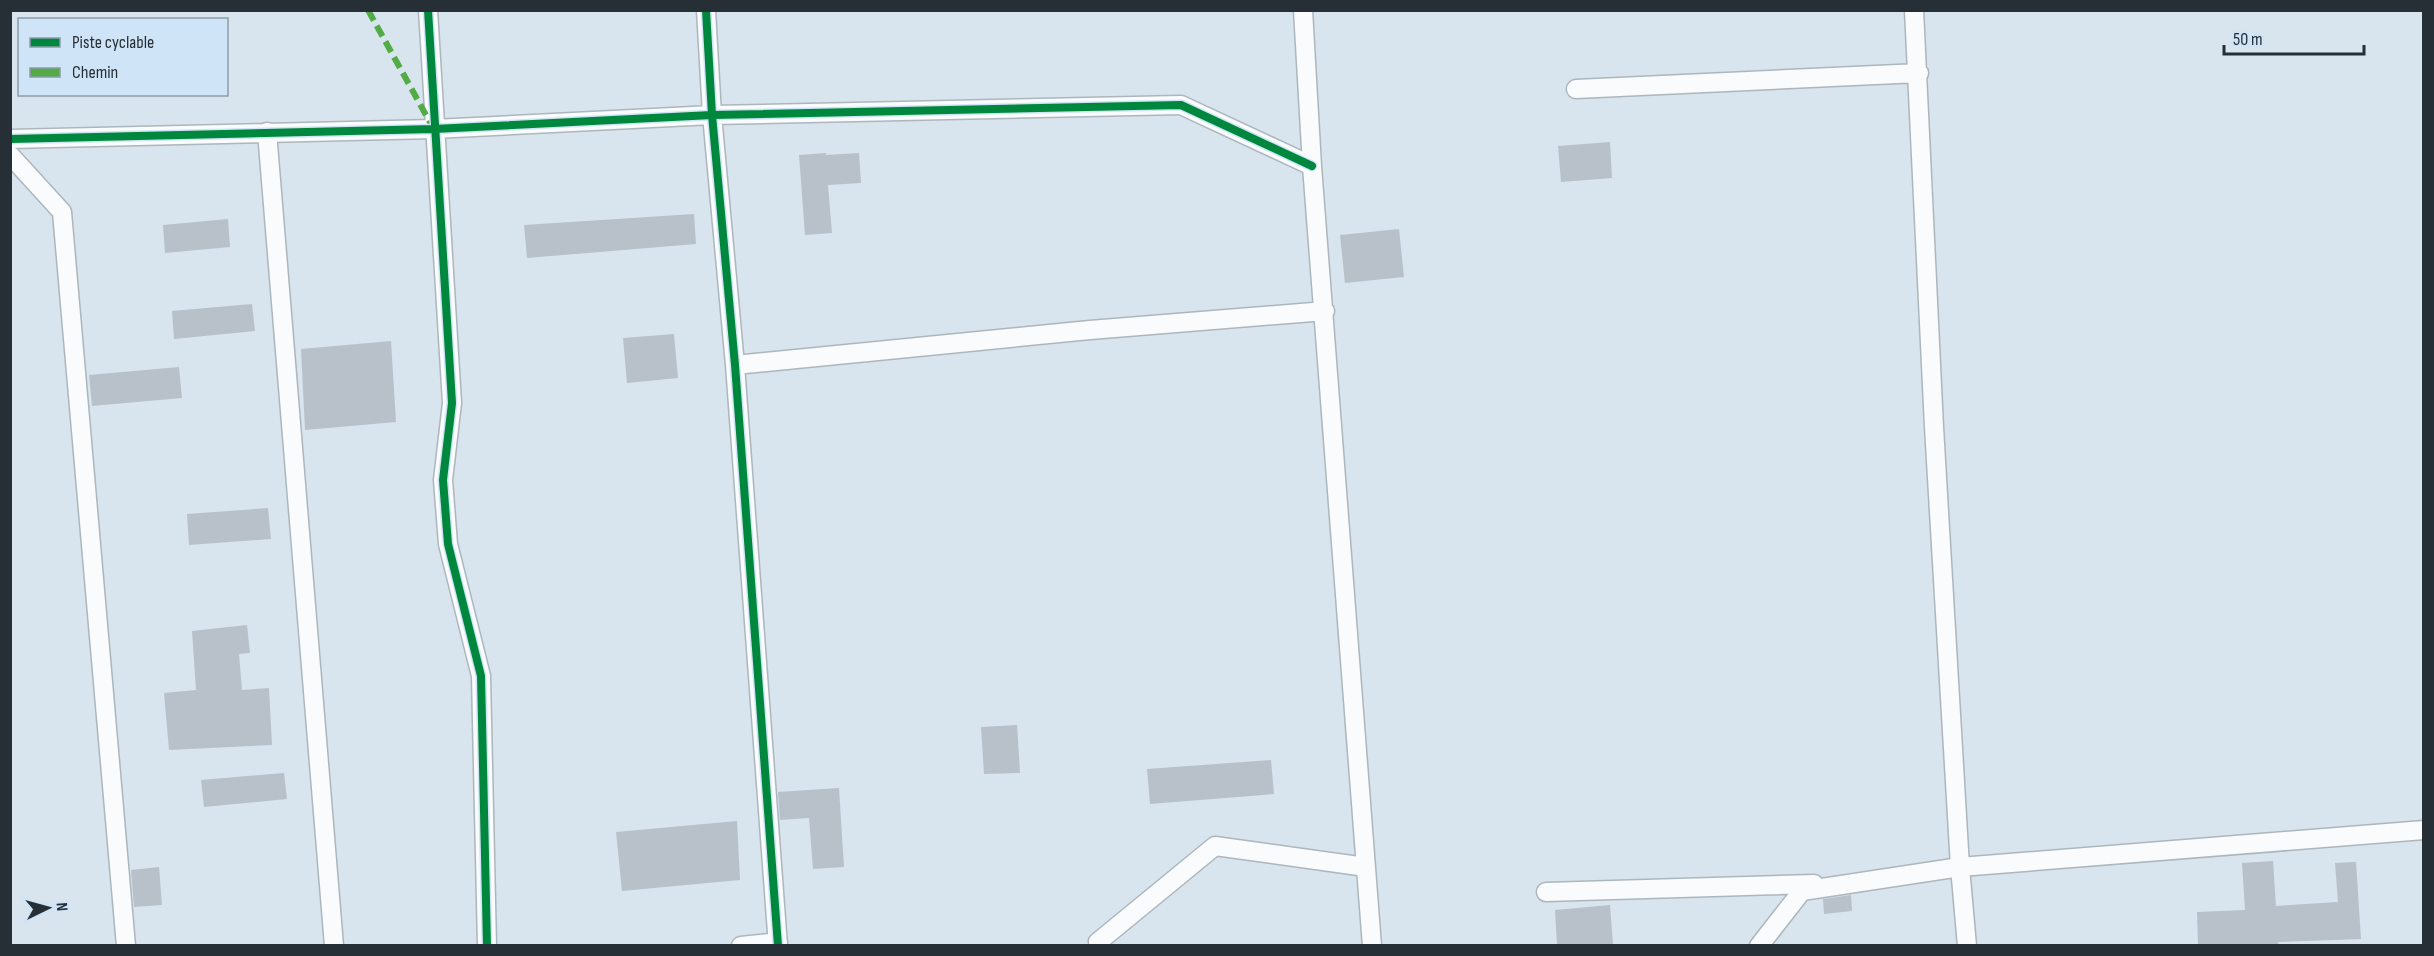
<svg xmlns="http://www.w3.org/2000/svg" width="2434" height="956" font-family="'Sofia Sans Condensed',sans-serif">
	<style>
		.building { fill: #b8c1c9 }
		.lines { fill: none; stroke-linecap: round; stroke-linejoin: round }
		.street-casing { stroke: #adb6bd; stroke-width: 21 }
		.street { stroke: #f9fbfc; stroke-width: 18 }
		.quiet { stroke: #53ab45; stroke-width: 6; stroke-dasharray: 12 6; stroke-linecap: butt }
		.cycleway-casing { stroke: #cfe5f7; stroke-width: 11 }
		.cycleway { stroke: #00873e; stroke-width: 8 }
	</style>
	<rect width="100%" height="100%" fill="#d8e4ee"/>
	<path class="building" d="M 1610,142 L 1612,178 L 1561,182 L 1558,146 Z
		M 826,153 L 826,155 L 859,153 L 861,183 L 828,185 L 832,233 L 805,235 L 799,155 Z
		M 694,214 L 696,244 L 527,258 L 524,225 Z
		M 228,219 L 230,247 L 165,253 L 163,225 Z
		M 1399,229 L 1404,277 L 1345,283 L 1340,235 Z
		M 252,304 L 255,331 L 174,339 L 172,311 Z
		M 674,334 L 678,378 L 627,383 L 623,338 Z
		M 391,341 L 396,422 L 305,430 L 301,349 Z
		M 179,367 L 182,398 L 92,406 L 89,375 Z
		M 268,508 L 271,539 L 189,545 L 187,514 Z
		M 247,625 L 250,653 L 239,654 L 242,690 L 269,688 L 272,745 L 169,750 L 164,693 L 196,690 L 192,631 Z
		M 1017,725 L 1020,773 L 984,774 L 981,727 Z
		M 1271,760 L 1274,794 L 1150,804 L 1147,769 Z
		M 284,773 L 287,799 L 204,807 L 201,780 Z
		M 839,788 L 844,867 L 813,869 L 809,818 L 780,820 L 778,792 Z
		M 737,821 L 740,880 L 622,891 L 616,832 Z
		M 2273,861 L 2276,906 L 2338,902 L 2335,863 L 2356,862 L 2361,939 L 2278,942 L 2279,945 L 2198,945 L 2197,912 L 2245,910 L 2242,863 Z
		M 159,867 L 162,905 L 134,907 L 131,870 Z
		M 1851,895 L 1852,911 L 1824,914 L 1823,899 Z
		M 1610,905 L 1613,945 L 1557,945 L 1555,910 Z"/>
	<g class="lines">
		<g class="street-casing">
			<path id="street" d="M 428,10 L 452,403 L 443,480 L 448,544 L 481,676 L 487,946
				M 706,10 L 712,115 L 735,365 L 778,946
				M 1303,10 L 1312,166 L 1372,946
				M 1914,10 L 1934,427 L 1960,867 L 1967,946
				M 1576,89 L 1919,73
				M 267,132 L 334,946
				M 10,139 L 434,129 L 712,115 L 1181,105 L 1312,166
				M 10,155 L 62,212 L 126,946
				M 735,365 L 1090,330 L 1325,311
				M 1546,892 L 1814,884
				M 741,946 L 778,942
				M 1099,946 L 1098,942 L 1215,846 L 1366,867
				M 1759,946 L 1802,891 L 1960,867 L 2424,830"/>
		</g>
		<use href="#street" class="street"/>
		<path class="quiet" d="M 368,10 L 432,126"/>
		<g class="cycleway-casing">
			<path id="cycleway" d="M 428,10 L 452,403 L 443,480 L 448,544 L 481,676 L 487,946
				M 706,10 L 712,115 L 735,365 L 778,946
				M 10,139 L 434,129 L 712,115 L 1181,105 L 1312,166"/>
		</g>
		<use href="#cycleway" class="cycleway"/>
	</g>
	<rect width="2434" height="956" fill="none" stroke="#272f36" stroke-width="24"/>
	<rect x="18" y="18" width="210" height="78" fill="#cfe5f7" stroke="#8c9caa" stroke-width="1.5"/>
	<rect x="30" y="38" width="30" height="9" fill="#00873e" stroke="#8c9caa" stroke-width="1.5"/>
	<text x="72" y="48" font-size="18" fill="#272f36">Piste cyclable</text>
	<rect x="30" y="68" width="30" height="9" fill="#53ab45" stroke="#8c9caa" stroke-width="1.5"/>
	<text x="72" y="78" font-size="18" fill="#272f36">Chemin</text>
	<g transform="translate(48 908) rotate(85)" stroke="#cfe5f7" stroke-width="4.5" paint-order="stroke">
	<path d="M0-4.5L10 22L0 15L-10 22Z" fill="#272f36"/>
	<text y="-9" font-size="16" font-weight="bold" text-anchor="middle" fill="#272f36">N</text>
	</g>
	<path d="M2224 45v9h140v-9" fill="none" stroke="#272f36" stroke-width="3"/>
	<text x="2233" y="45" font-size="18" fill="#272f36" stroke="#cfe5f7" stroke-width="4.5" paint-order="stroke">50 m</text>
</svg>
